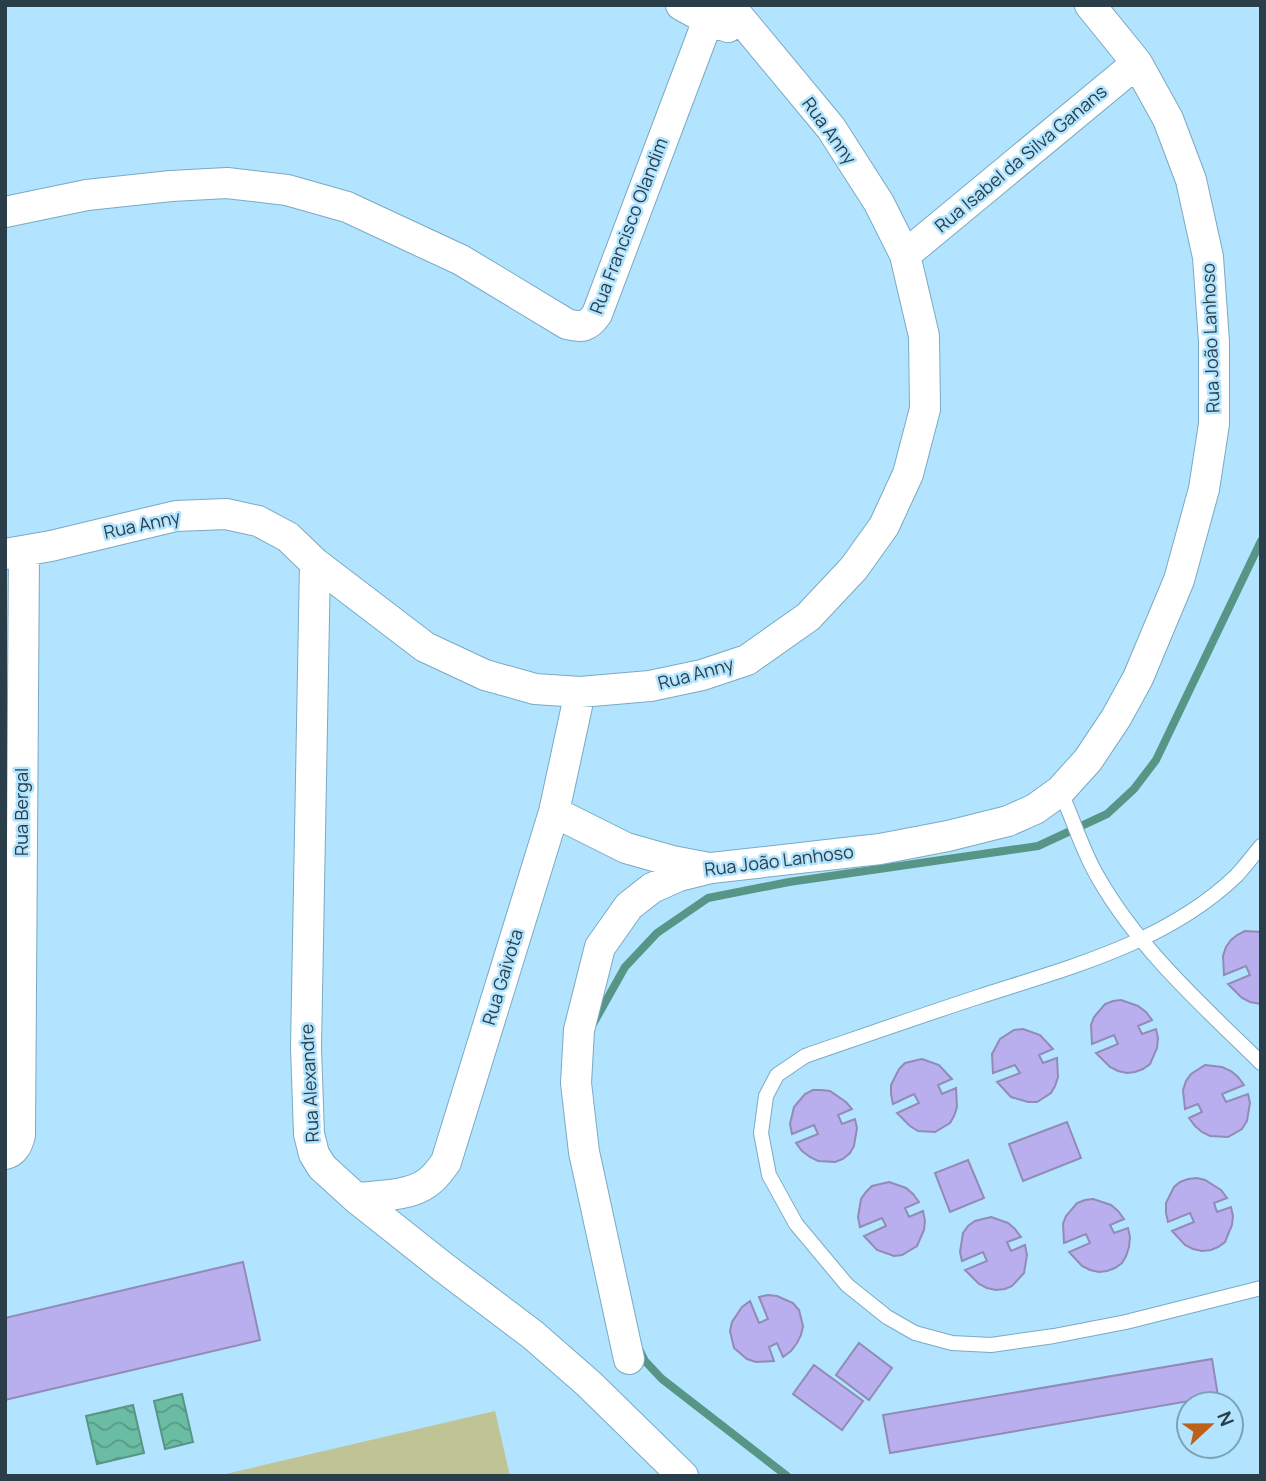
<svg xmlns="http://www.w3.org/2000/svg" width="1266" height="1481" font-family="Manrope,sans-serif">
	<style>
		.green { fill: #c0c394 }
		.water { fill: url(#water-waves); stroke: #579687; stroke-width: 2 }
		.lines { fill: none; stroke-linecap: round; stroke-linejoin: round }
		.stream { stroke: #579687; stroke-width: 8 }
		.building { fill: #b9afef; stroke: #918bb5; stroke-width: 2 }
		.lane-casing { stroke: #7aaac3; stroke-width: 16 }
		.street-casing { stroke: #7aaac3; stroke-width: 32 }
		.lane { stroke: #fff; stroke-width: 14 }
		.street { stroke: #fff; stroke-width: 30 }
		.labels { text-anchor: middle; stroke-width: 5; stroke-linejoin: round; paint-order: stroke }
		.street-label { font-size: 18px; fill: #2a3e49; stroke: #b2e4ff }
	</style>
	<defs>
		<pattern id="water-waves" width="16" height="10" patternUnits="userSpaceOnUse" patternTransform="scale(1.75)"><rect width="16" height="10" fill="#6abca2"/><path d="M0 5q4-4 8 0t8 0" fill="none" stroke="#579a86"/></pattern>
	</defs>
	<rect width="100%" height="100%" fill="#b2e4ff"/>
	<path class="green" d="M 495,1411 L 510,1476 L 217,1476 Z"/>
	<path class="water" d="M 182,1394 L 193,1442 L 165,1449 L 154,1401 Z
		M 133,1405 L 144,1453 L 97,1464 L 86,1416 Z"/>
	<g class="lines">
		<path class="stream" d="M 593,1024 L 625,967 L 657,933 L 708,898 L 789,882 L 1038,846 L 1107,814 L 1134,789 L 1156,760 L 1261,541
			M 639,1349 L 645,1361 L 662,1379 L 787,1476"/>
	</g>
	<path class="building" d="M 1245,931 L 1261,932 L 1261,1004 L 1250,1002 L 1242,998 L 1228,984 L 1250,975 L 1246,966 L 1224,975 L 1223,956 L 1226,947 L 1231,940 L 1237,935 Z
		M 1121,1000 L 1138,1006 L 1146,1012 L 1152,1020 L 1138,1026 L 1142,1034 L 1156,1029 L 1158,1038 L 1157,1048 L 1150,1064 L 1143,1069 L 1135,1072 L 1127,1073 L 1118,1071 L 1110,1067 L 1096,1053 L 1118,1044 L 1114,1035 L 1092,1044 L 1091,1025 L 1094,1017 L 1105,1004 L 1113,1001 Z
		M 1023,1029 L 1040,1035 L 1053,1049 L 1039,1055 L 1043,1063 L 1057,1058 L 1058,1077 L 1055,1086 L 1051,1093 L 1037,1102 L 1028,1102 L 1011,1097 L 997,1082 L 1020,1073 L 1015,1065 L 993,1073 L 992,1054 L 1000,1039 L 1014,1030 Z
		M 922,1059 L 939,1065 L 952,1079 L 938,1085 L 942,1094 L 956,1088 L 957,1107 L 954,1116 L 950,1123 L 935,1132 L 918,1131 L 910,1126 L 897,1113 L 919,1103 L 914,1094 L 893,1104 L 891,1094 L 891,1085 L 899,1069 L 905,1063 Z
		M 1205,1065 L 1222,1067 L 1231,1071 L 1238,1077 L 1244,1085 L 1222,1094 L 1226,1102 L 1248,1094 L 1250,1103 L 1247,1121 L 1242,1129 L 1228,1137 L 1210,1136 L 1202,1132 L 1195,1126 L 1189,1118 L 1202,1112 L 1198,1104 L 1185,1109 L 1183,1090 L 1186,1081 L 1191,1074 Z
		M 813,1090 L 821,1090 L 830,1091 L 846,1102 L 852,1109 L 838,1115 L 842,1124 L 855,1119 L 857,1128 L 854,1146 L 850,1153 L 843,1159 L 835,1162 L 818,1161 L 810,1157 L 802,1151 L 796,1143 L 818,1134 L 814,1125 L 792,1134 L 790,1124 L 794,1107 L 805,1094 Z
		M 1067,1122 L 1081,1158 L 1023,1181 L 1009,1144 Z
		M 968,1160 L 984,1198 L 950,1212 L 935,1173 Z
		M 1197,1178 L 1205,1180 L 1221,1190 L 1227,1198 L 1214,1203 L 1217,1212 L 1231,1207 L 1233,1216 L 1232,1225 L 1225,1242 L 1218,1247 L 1211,1250 L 1202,1251 L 1193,1249 L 1185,1245 L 1172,1231 L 1194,1222 L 1190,1213 L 1168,1222 L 1166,1213 L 1166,1203 L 1174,1187 L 1180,1182 L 1188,1179 Z
		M 889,1182 L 906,1188 L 913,1194 L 919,1202 L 905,1208 L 909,1217 L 923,1211 L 925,1221 L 924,1230 L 917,1246 L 902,1255 L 894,1256 L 877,1250 L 864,1236 L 886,1226 L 882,1218 L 860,1227 L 858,1217 L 861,1199 L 866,1192 L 872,1186 Z
		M 1093,1199 L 1111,1205 L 1118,1211 L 1124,1219 L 1110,1225 L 1114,1233 L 1128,1228 L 1130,1237 L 1129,1247 L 1126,1256 L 1122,1263 L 1115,1268 L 1107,1271 L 1099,1272 L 1090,1270 L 1082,1266 L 1069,1252 L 1090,1243 L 1086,1234 L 1064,1243 L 1063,1224 L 1066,1216 L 1077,1203 L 1085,1200 Z
		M 991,1217 L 1008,1223 L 1015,1229 L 1021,1237 L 1007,1242 L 1011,1251 L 1025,1245 L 1027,1255 L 1024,1273 L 1012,1286 L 1005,1289 L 996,1290 L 987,1288 L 979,1284 L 965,1270 L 987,1261 L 983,1252 L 962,1261 L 960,1252 L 963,1233 L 968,1226 L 975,1221 Z
		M 243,1262 L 260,1340 L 5,1400 L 5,1318 Z
		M 768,1295 L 777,1296 L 793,1303 L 799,1310 L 803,1326 L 801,1335 L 797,1343 L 791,1351 L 783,1357 L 777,1343 L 769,1347 L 774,1361 L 756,1362 L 747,1359 L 734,1348 L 730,1331 L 732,1322 L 742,1307 L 750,1301 L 759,1323 L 768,1319 L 759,1297 Z
		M 859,1343 L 892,1368 L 869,1400 L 836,1375 Z
		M 1212,1359 L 1218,1396 L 890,1453 L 883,1415 Z
		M 814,1365 L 863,1401 L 842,1430 L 793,1394 Z"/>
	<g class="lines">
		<g class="lane-casing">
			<path id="lane" d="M 1060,791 C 1074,820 1082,851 1099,879 C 1139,949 1204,1007 1261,1063
				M 1261,846 C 1253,856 1245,866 1237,875 C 1167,943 1067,968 978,997 C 920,1016 863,1036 805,1056 L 777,1075 L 766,1096 L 761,1133 L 769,1175 L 796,1224 L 847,1285 L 887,1317 L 915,1333 L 952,1343 L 991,1345 L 1054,1336 L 1126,1322 L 1261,1288"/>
		</g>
		<g class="street-casing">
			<path id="street" d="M 681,5 L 708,20 L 728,27
				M 5,212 L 87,195 L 171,186 L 227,183 L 287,190 L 347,207 L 461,260 L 567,324 C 582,328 588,327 597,314 L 708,20
				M 905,255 L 1137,63
				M 5,554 L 51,546 L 176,516 L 226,514 L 258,521 L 288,537 L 315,563 L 425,647 L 485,675 L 535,689 L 580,692 L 650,686 L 702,675 L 747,660 L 808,617 L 854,568 L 884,526 L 908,474 L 925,409 L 924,336 L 905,255 L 879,203 L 831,128 L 729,5
				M 315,563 L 306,1048 L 309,1134 L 314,1154 L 322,1167 L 356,1198 L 443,1267 L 533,1335 L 589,1384 L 683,1476
				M 554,812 L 626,848 L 672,861 L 704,867
				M 5,1154 C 15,1152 18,1143 20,1135 L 24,551
				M 356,1198 C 377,1196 410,1196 427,1183 C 435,1178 440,1170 446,1162 L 554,812 L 580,692
				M 629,1359 L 584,1152 L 576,1083 L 579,1030 L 600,947 L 629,906 L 652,888 L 679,876 L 711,868 L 880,849 L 948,836 L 1008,821 L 1035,809 L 1060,791 L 1088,760 L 1116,718 L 1138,678 L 1179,580 L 1204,489 L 1214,424 L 1214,342 L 1208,257 L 1191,180 L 1168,119 L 1137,63 L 1090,5"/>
		</g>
		<use href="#lane" class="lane"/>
		<use href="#street" class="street"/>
	</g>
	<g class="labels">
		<g class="street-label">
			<text transform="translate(829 131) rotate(54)" y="6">Rua Anny</text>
			<text transform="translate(1021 159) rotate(-40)" y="6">Rua Isabel da Silva Ganans</text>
			<text transform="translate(629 226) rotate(-69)" y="6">Rua Francisco Olandim</text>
			<text transform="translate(1211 338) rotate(-92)" y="6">Rua João Lanhoso</text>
			<text transform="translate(142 525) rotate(-12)" y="6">Rua Anny</text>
			<text transform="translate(696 674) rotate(-15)" y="6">Rua Anny</text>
			<text transform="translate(22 812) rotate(-90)" y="6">Rua Bergal</text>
			<text transform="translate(779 861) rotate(-7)" y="6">Rua João Lanhoso</text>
			<text transform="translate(503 977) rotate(-73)" y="6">Rua Gaivota</text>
			<text transform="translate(310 1083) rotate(-93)" y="6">Rua Alexandre</text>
		</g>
	</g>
	<rect width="1266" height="1481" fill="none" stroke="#2a3e49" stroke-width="14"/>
	<g transform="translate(1210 1425) rotate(68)"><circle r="33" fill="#b2e4ff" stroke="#7ca2b6" stroke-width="2"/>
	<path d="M0-5L12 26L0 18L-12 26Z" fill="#bf6019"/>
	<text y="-10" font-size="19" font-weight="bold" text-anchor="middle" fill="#2a3e49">N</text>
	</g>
</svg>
